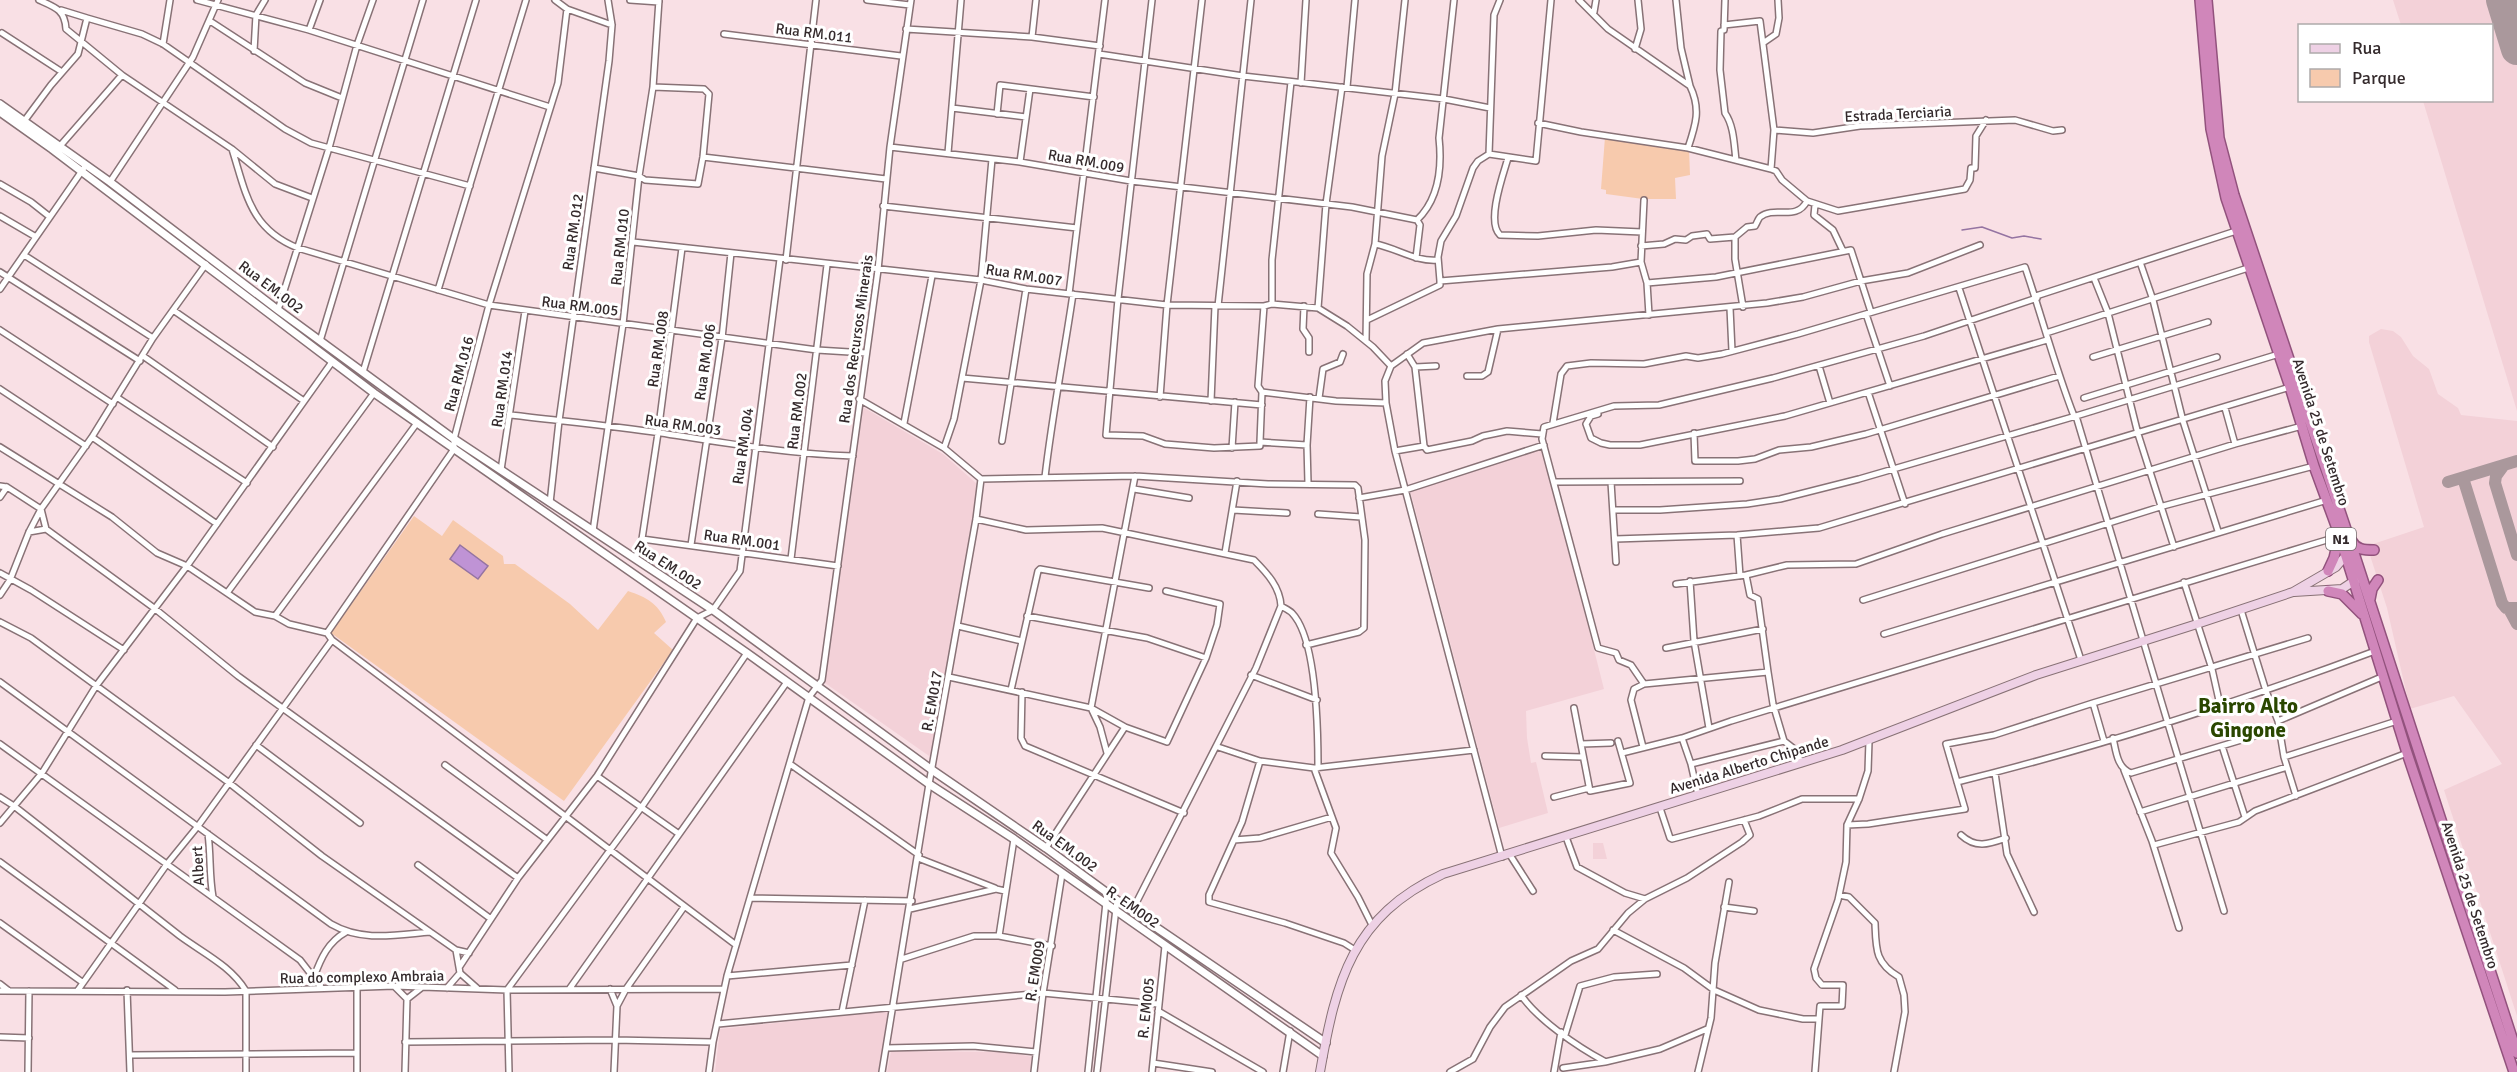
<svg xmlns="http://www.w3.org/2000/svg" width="2517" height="1072" font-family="Signika,sans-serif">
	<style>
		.built { fill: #f3d1d8 }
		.green { fill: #f7caad }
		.water { fill: #bf93d5; stroke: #9574a2; stroke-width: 1.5 }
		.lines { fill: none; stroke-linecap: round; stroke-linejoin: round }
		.stream { stroke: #9574a2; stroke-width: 1.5 }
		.taxiway { stroke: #aa989c; stroke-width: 12 }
		.runway { stroke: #aa989c; stroke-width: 32 }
		.minor-casing { stroke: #887276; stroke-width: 8 }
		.tertiary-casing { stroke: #887276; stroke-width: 10 }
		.secondary-casing { stroke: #887276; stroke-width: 10 }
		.trunk-casing { stroke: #92527d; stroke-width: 12 }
		.minor { stroke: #fff; stroke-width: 5 }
		.tertiary { stroke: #fff; stroke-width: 7 }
		.secondary { stroke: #eed1e5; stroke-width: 8 }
		.trunk { stroke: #d086ba; stroke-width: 9 }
		.labels { text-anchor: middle; stroke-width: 6; stroke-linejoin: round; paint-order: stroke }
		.shield { fill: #fff; stroke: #716a6b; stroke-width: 1.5 }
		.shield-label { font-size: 14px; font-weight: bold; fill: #342a2c }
		.street-label { font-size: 15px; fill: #342a2c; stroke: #fff }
		.district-label { font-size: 21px; font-weight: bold; fill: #2a4700; stroke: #fff }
	</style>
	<rect width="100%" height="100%" fill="#f9e0e5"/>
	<path class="built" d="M 2393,0 L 2517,0 L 2517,411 L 2423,101 L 2492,100 L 2492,26 L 2401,25 Z
		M 2381,329 L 2393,331 L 2401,337 L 2413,356 L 2429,369 L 2438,394 L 2458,408 L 2461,415 L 2517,421 L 2517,1016 L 2444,790 L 2502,764 L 2454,696 L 2410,709 L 2387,608 L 2367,546 L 2424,527 L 2369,342 L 2369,336 Z
		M 861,406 L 943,454 L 977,484 L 973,518 L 932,758 L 825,683 Z
		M 1543,449 L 1604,689 L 1526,711 L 1527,738 L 1531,763 L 1536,762 L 1548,813 L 1499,828 L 1410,490 Z
		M 1593,843 L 1603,843 L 1607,859 L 1593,859 Z
		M 888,1011 L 879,1072 L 715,1072 L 720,1029 Z
		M 891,1051 L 1009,1052 L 1032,1057 L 1030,1072 L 887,1072 Z"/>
	<path class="green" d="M 1605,137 L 1689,149 L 1690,175 L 1675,178 L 1676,199 L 1643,199 L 1606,194 L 1606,190 L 1601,189 Z
		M 414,516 L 442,536 L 453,520 L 503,556 L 504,564 L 515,564 L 570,604 L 598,630 L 628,591 C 646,597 658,603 666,622 L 654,633 L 673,650 L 564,801 L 331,633 Z"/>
	<path class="water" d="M 460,545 L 488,566 L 478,579 L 450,559 Z"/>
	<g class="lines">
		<path class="stream" d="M 1962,230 L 1982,227 L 2012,238 L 2024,236 L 2041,239
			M 1731,309 L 1741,308
			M 1852,483 L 1861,481
			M 1614,489 L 1615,508
			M 1774,502 L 1784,500
			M 1616,512 L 1646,513
			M 1652,535 L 1665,535"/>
		<path class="taxiway" d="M 2504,465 L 2496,476 L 2495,483 L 2517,555
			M 2463,478 L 2502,603 L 2506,608 L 2517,608
			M 2448,482 L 2517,461
			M 2509,609 L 2517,624"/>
		<path class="runway" d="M 2502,0 L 2517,49"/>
		<g class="minor-casing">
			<path id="minor" d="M 39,0 C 55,7 65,10 66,29 L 122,75 L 232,149 L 275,184 L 312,198
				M 197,0 L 309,30 L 550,107
				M 555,0 L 567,9 L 612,25
				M 630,0 L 659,2
				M 867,0 L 910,5
				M 1152,0 L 1118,299 L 1106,435 L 1143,436 L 1165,444 L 1214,448 L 1260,446 L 1260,442 L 1307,445 L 1308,483
				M 1579,0 L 1608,29 L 1690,86 C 1701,109 1696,124 1688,148
				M 1676,0 L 1681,48 L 1690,86
				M 1725,0 L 1724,30 L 1721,31 L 1720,70 L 1725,113 C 1734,126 1734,144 1736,160
				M 1594,12 L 1596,0
				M 87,18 L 142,34 L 163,44 L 285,129 L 311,143 L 470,186
				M 210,21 L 305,83 L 342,98
				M 1724,25 L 1760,21 L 1774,130
				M 906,29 L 1032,37 L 1100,46
				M 309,30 L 320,0
				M 2,33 L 62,72
				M 724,34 L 901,56
				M 1032,37 L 1036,0
				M 1763,43 L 1776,34 L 1779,18 L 1778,0
				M 163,44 L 170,0
				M 1635,49 L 1641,29 L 1638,0
				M 254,51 L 256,15 L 265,0
				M 1099,54 L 1243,76 L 1444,99 L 1490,108
				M 1301,83 L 1306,0
				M 1347,87 L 1355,0
				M 952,108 L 1026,117
				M 997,114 L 1000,85 L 1094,97
				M 25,120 L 51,85 L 78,54 L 87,18 L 61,10
				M 1538,123 L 1581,132 L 1688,148 L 1771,169 L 1776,171 L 1782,180 L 1807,201 L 1838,211 L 1965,189 L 1970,180 L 1971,168 L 1975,168 L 1976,136 L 1986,120
				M 60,146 L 122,75
				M 890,147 L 1020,162 L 1131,181 L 1352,207 L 1417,220 C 1439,199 1442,166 1439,138 L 1454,0
				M 232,149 C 246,193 250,229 298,248 L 489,305 L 817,350 L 866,353
				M 948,153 L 961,0
				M 1489,154 L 1536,161 L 1551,0
				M 703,157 L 886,179
				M 1508,158 C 1503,175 1486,222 1500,235 L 1538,236 L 1596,230 L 1642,232
				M 1020,162 L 1030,89
				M 594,168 L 639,176 L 645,180 L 698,184 L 703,157 L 709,94 L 704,89 L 653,87
				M 1771,169 L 1774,130 L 1813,133 L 1860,126 L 2015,120 L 2053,131 L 2062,130
				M 110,182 L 193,57 L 218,0
				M 0,184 L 31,202 L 50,217
				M 1644,200 L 1641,262 L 1647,283 L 1649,315
				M 1815,205 L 1814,215 L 1833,230 L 1843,251
				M 883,206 L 1077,228
				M 0,216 L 36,237
				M 1735,237 L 1747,227 L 1755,226 C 1757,223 1758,219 1760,217 C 1775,205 1796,222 1807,201
				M 633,242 L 981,280 L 1026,289 L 1167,305 L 1264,306 L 1272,304 L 1318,308 L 1347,326 L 1373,347 L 1391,366
				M 1375,244 C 1397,248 1415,262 1438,260
				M 1641,246 L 1664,244 L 1675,239 L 1686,240 L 1692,236 L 1707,234 L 1710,239 L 1735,237 L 1735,259 L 1743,307
				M 24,255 L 153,338
				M 1416,258 L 1420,225 L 1417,220
				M 786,260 L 816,0
				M 2140,262 L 2153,300 L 2183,421 L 2218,531
				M 0,272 L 140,361
				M 2094,278 L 2108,313 L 2138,434 L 2174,547
				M 1440,281 L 1438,257 L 1441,241 L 1456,216 L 1473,168 L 1478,161 L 1489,154 L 1494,15 L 1500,0
				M 1647,283 L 1716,277 L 1851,250 L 1871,312
				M 1959,288 L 2081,660
				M 0,289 L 86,165
				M 438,290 L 526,0
				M 1069,294 L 1105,0
				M 2036,296 L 2236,231
				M 1272,304 L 1272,260 L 1291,82
				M 1218,306 L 1251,0
				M 1304,306 L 1303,329 L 1309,338 L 1309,352
				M 1318,308 L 1326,204 L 1342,87
				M 1730,308 L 1732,351
				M 173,310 L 304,401
				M 278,310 L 329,148 L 357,45 L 373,0
				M 1866,314 L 1890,386
				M 1367,320 L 1440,285 L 1440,281 L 1612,267 L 1641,262
				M 0,330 L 113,404
				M 2046,333 L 2248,268
				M 320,341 L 423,0
				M 1366,341 L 1367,274 L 1375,244 L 1382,156 L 1395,94 L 1405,0
				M 1407,354 L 1415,367 L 1424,446
				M 143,356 L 273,447
				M 2093,357 L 2208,322
				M 1819,366 L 1830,403
				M 1415,367 L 1436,366
				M 363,372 L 476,0
				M 1467,376 L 1482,376 L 1488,372 L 1498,329
				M 962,378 L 1262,405
				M 0,389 L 86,446
				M 1262,392 L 1336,401 L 1386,403
				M 1868,392 L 1905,504
				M 1160,397 L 1167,305 L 1202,0
				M 118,398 L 247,483
				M 1319,398 L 1323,369 L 1340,362 L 1343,354
				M 2084,398 L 2217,357
				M 859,399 L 944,448 L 981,479 L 976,519 L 929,784 L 882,1072
				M 1211,401 L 1215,306
				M 2225,408 L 2235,444
				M 1598,414 L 1591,416 L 1586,424 L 1591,438 L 1601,443 L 1610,445 L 1640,445 L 1785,416 L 2047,340
				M 511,415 C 561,421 611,426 661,433 C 725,443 788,454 853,456
				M 2076,416 L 2224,911
				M 904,423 L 932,276
				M 1553,423 L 1561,374 L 1567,366 L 1591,363 L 1644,364 L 1686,356 L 1698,358 L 1722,354 L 1798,334 L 2025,267 C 2042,317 2055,367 2074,416
				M 1694,433 L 1695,461 L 1738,461 L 1755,459 L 1779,450 L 1811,447 L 1866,434 L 2059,376
				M 92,437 L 217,524
				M 1002,441 L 1026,289
				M 1260,442 L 1262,392 L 1258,386 L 1264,306
				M 1307,445 L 1310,397
				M 0,447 L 112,517 L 157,553 L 187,566 L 255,612 L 275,616 L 289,624 L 327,633 L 332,640 L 736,945
				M 944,448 L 954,419 L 981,280 L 992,159
				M 1232,448 L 1235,402
				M 1395,451 L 1424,446 L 1427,450 L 1472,441 L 1483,436 L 1507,431 L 1542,434
				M 501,470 L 525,311
				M 1045,477 C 1052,416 1064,355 1073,294
				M 981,479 L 1135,476 L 1268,484 L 1355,485 L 1358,488 L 1365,540 L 1364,628 L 1359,632 L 1306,645
				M 1554,482 L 1740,481
				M 1611,482 L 1616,562
				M 0,486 L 7,487 L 41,509 L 46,529 L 154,608 L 238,676 L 518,878
				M 1134,489 L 1189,498
				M 0,497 L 7,487
				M 1359,498 L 1405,490 L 1544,445
				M 550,503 L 559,421 L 609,61 L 612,25 L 608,0
				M 1233,510 L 1287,513
				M 1614,510 L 1660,510 L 1747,504 L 1780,499 L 1859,479 L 2076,416 L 2279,354
				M 1318,514 L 1361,517
				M 976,519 L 1026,530 L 1102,528 L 1254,560 C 1267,573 1280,587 1281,606 C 1284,608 1289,610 1292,613 C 1317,639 1318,733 1318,768
				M 593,531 L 623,324 L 639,176 L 653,87 L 659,0
				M 29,532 L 46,529
				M 1737,535 L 1740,576
				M 642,539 L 838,566
				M 1615,539 L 1737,535 L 1819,528 L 2290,387
				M 691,545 L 722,338 L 731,253
				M 1225,553 L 1237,481
				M 635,559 L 642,539 L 658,433 L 682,248
				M 791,559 L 827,265
				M 0,573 L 31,590 L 124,650
				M 1746,575 L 1787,565 L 1856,564 L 1942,534 L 2235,444 L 2302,426
				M 1690,581 L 1694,641 L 1709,728
				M 2184,582 L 2212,669 L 2220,705
				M 1676,584 L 1746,575 L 1750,595 L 1758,599 L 1768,672
				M 227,593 L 374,393
				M 0,595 L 10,580 L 29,532 L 41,509 L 92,437 L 153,338 L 206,264
				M 1863,600 L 2163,506 L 2314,466
				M 2241,610 L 2266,691 L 2278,721 L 2284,757 L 2296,796
				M 275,616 L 417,423
				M 1027,616 L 1147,638 L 1206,658
				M 0,622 L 31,638 L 228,782 L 322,856 L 456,950 L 469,953
				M 958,626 L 1022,641
				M 327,633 L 454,449 L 454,439 L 489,305 L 558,83 L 567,9
				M 1884,634 L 2327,500
				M 1666,648 L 1763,629
				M 1251,675 L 1317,700
				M 949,677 L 1091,708 L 1125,727 L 1167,742 L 1206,658 L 1217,625 L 1220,604 L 1166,591
				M 0,682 L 331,924 C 362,942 395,935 430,932
				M 1011,690 L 1038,571 L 1040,569 L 1149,588
				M 1022,692 L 1021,738 L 1025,746 L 1184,813
				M 2093,703 L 2104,741
				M 1574,708 L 1590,791 L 1630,783 L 1618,741
				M 2278,721 L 2384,676
				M 1682,738 L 1691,764 L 1698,795
				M 2113,738 C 2116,751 2117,768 2131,773 L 2278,729
				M 1784,741 L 1773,704 L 1768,672 L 1644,684 L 1631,665 L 1619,660 L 1616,653 L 1598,648 L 1542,439 L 1544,427 L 1614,406 L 1659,405 L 1773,378 L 1924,336 L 2037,298
				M 0,744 L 300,960 L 321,987
				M 1581,744 L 1611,743
				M 256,745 L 360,823
				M 2222,746 L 2245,817
				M 1218,747 L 1260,761 L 1314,768 L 1474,750
				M 1643,747 L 1631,700 L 1634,689 L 1644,684
				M 1107,753 L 1100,727 L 1091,708 L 1135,476
				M 1622,753 L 1682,738 L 1731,721 L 2310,545 L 2330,539 L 2338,530
				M 1545,756 L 1583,757
				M 2284,757 L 2397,721
				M 1260,761 L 1242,822 L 1209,895 L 1209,902 L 1285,923 L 1344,943 L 1355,950
				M 790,764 L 919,855
				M 1691,764 L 1784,741 L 1793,748 L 1802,763
				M 445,765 L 546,839
				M 1314,768 L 1336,828 L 1331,853 L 1358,897 L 1372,925
				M 2124,770 L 2152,841 L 2179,928
				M 1995,773 L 2007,854 L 2034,912
				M 597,776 L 679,834
				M 1957,782 C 2099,747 2238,702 2375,651
				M 0,797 L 14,806 C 69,849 125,893 180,936 C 203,953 231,966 246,991 L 246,1072
				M 1554,797 L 1589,788
				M 1660,808 L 1670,838 L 1672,839 L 1759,816 L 1802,799 L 1859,799
				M 2140,812 L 2287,767
				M 0,823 L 42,773 L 96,686 L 187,566 L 332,362
				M 1847,825 L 1868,824 L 1965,809 L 1946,744 L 1994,735 L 2093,703 L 2308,638
				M 208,834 C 211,856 209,874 213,897
				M 1961,835 C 1976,849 1989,844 2006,838
				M 1566,837 L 1577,867 L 1625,893 L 1645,899
				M 1234,840 L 1260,838 L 1332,817
				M 2154,845 L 2239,822 L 2255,811 L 2407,753
				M 1046,848 L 1125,727
				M 1510,855 L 1533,891
				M 1502,857 L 1395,451 L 1386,403 L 1385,381 L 1391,366 L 1423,343 L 1498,329 L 1767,303 L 1803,297 L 1861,281 L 1908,273 L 1980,245
				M 918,858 L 995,888
				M 0,862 L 175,990
				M 418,865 L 491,919
				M 1839,895 L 1849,897 L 1875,923 C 1876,949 1875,963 1899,977 L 1904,995 L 1905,1012 L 1894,1072
				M 750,898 L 912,901
				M 1724,907 L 1754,911
				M 910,909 L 996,889 L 1005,891
				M 1132,911 L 1256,668 L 1281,606
				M 0,923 L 82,982
				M 1613,930 L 1684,968 L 1714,990 L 1759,1010 L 1803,1019 L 1818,1019
				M 999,936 L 1014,839
				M 902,959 L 974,936 L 999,936 L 1052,946
				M 460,966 L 518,878 L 597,776 L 697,618 L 713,610 L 740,571 L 780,259
				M 460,973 L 477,988
				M 727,976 L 852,965
				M 314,977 C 321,958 328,942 346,932
				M 0,984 L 9,991
				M 357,986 L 357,1072
				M 394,986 L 407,999 L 405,1072
				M 447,988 L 460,973 L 456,950
				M 570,988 L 787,682
				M 610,989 L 617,1006
				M 78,990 L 167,864 L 198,826 L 332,640
				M 127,990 L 130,1072
				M 0,991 L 225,992 L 394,986 L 507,990 L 724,989
				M 1521,995 C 1538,1020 1578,1047 1604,1061
				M 407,999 L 421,988
				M 1158,1011 L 1263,1072
				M 842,1012 L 865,900
				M 718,1024 L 1043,993 L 1158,1004
				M 1565,1035 L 1580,986 L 1614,977 L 1657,974
				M 0,1037 L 29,1038
				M 405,1042 L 614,1040 L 713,1042
				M 886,1048 L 973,1046 L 1036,1052
				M 130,1055 L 357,1053
				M 1153,1063 L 1212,1072
				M 1563,1068 L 1605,1062 L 1660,1049 L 1707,1029
				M 28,1072 L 29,991
				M 509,1072 L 507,990 L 641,808 L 747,653
				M 614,1072 L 617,1006 L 626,989 L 684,907
				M 709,1072 L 713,1042 L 727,976 L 809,697 L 822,680 L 878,270 L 890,147 L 911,0
				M 1034,1072 L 1043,993 L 1062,874
				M 1088,1072 L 1107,893
				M 1097,1072 L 1117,900
				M 1152,1072 L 1165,946
				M 1283,1072 L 1290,1031
				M 1450,1072 L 1473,1059 L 1490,1027 L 1505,1007 L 1571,961 L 1598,949 L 1628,913 L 1645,899 L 1687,878 L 1742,842 L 1750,835 L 1744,820
				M 1554,1072 L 1561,1032
				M 1698,1072 L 1711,1018 L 1715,963 L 1729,882
				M 1815,1072 L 1820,1006 L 1842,1006 L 1843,985 L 1822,985 L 1816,978 L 1814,969 L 1838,900 L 1846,862 L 1847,825 L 1859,799 L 1868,771 L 1869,741"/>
		</g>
		<g class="tertiary-casing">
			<path id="tertiary" d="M 0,104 L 110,182 L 278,310 L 454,439 L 713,610 L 932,770 L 1046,848 L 1132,911 L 1326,1043
				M 0,112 L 52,149 L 374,393 L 747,653 L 929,784 L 1014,839 L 1323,1056"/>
		</g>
		<g class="secondary-casing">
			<path id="secondary" d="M 2294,592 L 2342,589 L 2357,579
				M 1320,1072 C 1336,981 1352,916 1443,874 L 1842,750 L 2036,675 L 2197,624 L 2293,592 L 2336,567 L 2348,553"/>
		</g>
		<g class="trunk-casing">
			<path id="trunk" d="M 2200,0 L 2211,129 L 2226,198 L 2290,387 L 2314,466 L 2339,534 L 2407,753 L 2514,1072
				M 2207,0 L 2219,138 L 2234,195 L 2353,550 L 2517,1053
				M 2352,541 C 2356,550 2365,550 2374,550
				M 2328,571 L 2334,558 L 2339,536
				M 2328,591 L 2342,594 L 2362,614
				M 2370,599 L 2372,589 L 2378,580"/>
		</g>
		<use href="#minor" class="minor"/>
		<use href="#tertiary" class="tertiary"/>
		<use href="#secondary" class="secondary"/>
		<use href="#trunk" class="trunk"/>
	</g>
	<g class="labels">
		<rect class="shield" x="2326" y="528" width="30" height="22" rx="4.5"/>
		<g class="shield-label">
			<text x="2341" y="544">N1</text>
		</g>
		<g class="street-label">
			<text transform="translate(814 33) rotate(7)" y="5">Rua RM.011</text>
			<text transform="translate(1898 114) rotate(-3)" y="5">Estrada Terciaria</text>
			<text transform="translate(1086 161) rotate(10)" y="5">Rua RM.009</text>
			<text transform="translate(573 232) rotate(-82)" y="5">Rua RM.012</text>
			<text transform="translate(620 247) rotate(-84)" y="5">Rua RM.010</text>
			<text transform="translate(1024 275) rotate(9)" y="5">Rua RM.007</text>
			<text transform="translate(271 287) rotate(37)" y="5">Rua EM.002</text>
			<text transform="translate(580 306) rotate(7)" y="5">Rua RM.005</text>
			<text transform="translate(856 339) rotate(-82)" y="5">Rua dos Recursos Minerais</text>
			<text transform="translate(658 349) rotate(-82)" y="5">Rua RM.008</text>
			<text transform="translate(705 362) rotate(-82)" y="5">Rua RM.006</text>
			<text transform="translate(459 374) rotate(-75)" y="5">Rua RM.016</text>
			<text transform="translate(502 389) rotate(-82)" y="5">Rua RM.014</text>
			<text transform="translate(797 411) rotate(-83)" y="5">Rua RM.002</text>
			<text transform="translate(683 425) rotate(8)" y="5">Rua RM.003</text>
			<text transform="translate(2321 432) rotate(72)" y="5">Avenida 25 de Setembro</text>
			<text transform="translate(743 446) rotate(-82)" y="5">Rua RM.004</text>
			<text transform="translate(742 540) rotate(8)" y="5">Rua RM.001</text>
			<text transform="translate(668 565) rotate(33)" y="5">Rua EM.002</text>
			<text transform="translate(932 701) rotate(-80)" y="5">R. EM017</text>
			<text transform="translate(1749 765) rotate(-17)" y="5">Avenida Alberto Chipande</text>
			<text transform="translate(1065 846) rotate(36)" y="5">Rua EM.002</text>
			<text transform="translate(198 866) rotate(-93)" y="5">Albert</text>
			<text transform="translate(2470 895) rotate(72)" y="5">Avenida 25 de Setembro</text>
			<text transform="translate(1133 907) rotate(35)" y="5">R. EM002</text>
			<text transform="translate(1035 971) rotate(-81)" y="5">R. EM009</text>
			<text transform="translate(362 977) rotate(-1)" y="5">Rua do complexo Ambraia</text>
			<text transform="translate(1146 1008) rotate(-84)" y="5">R. EM005</text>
		</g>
		<g class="district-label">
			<text x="2248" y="713">Bairro Alto<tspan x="2248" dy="24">Gingone</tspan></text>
		</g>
	</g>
	<rect x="2298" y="24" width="195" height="78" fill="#ffffff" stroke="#aeaaab" stroke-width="1.5"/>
	<rect x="2310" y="44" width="30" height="9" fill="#eed1e5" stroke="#aeaaab" stroke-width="1.5"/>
	<text x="2352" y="54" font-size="18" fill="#342a2c">Rua</text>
	<rect x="2310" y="69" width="30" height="18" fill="#f7caad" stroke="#aeaaab" stroke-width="1.5"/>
	<text x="2352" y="84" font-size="18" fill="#342a2c">Parque</text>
</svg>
